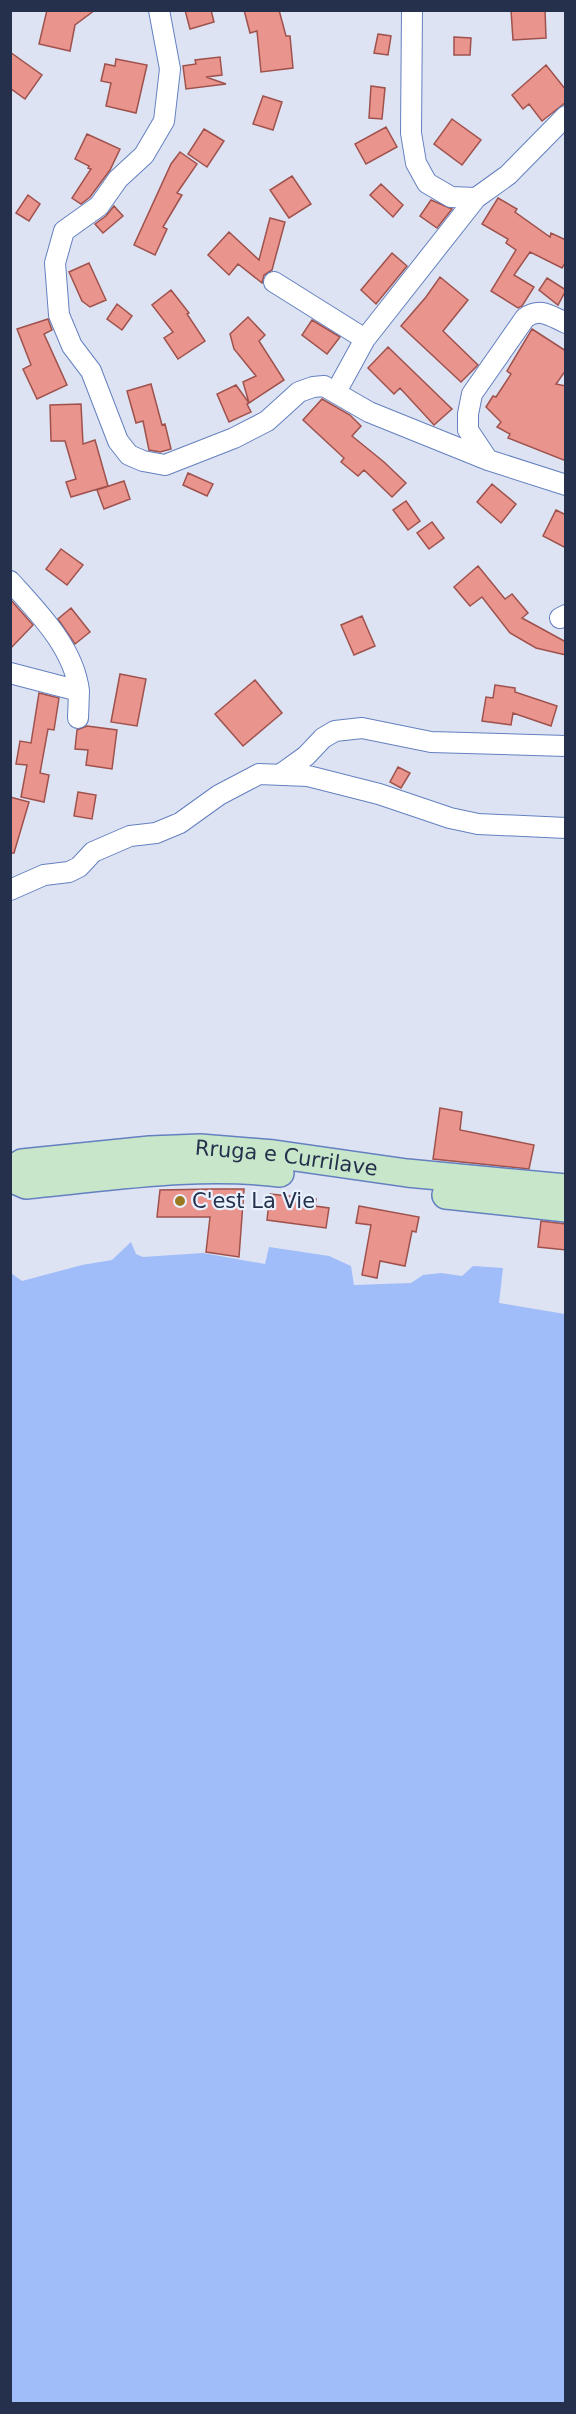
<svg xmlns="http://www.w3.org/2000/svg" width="576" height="2414" font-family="'DejaVu Sans',sans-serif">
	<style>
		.water { fill: #a0bcf9 }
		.building { fill: #e9948d; stroke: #9f524d; stroke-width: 1.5 }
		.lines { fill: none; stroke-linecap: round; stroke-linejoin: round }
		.minor-casing { stroke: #6480c0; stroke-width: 22 }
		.secondary-casing { stroke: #6480c0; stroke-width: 30 }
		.minor { stroke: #fff; stroke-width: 20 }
		.secondary { stroke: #c7e6ca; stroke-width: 27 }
		.poi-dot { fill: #9b7822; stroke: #eaf1ff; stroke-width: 2 }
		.labels { text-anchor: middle; stroke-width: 4.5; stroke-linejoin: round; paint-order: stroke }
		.street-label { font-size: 21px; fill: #25314c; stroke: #eaf1ff }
		.poi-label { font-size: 21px; fill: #25314c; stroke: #eaf1ff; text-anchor: start }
	</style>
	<rect width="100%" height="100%" fill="#dde3f2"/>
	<path class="water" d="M 131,1242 L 136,1254 L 143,1257 L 203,1253 L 265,1264 L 269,1247 L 329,1256 L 351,1266 L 354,1285 L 411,1283 L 423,1275 L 441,1273 L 462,1276 L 473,1266 L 503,1268 L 499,1303 L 565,1314 L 565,2403 L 11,2403 L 11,1273 L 22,1281 L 82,1265 L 112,1260 Z"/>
	<path class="building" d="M 47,10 L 95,10 L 75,25 L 70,51 L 39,44 Z
		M 185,10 L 211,10 L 214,22 L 190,29 Z
		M 244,10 L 279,10 L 286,36 L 290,36 L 293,68 L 261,72 L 257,31 L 250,33 Z
		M 511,10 L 545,10 L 546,38 L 513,40 Z
		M 378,34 L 391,36 L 388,55 L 374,53 Z
		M 454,37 L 471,38 L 470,55 L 454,55 Z
		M 10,52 L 42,75 L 25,99 L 10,88 Z
		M 220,57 L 222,75 L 206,77 L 226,84 L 186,89 L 183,66 L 196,64 L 195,60 Z
		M 116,59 L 147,65 L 136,113 L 106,106 L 111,83 L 101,81 L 105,64 L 115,66 Z
		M 546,65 L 566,90 L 566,102 L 542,121 L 529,104 L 523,109 L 512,95 Z
		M 371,86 L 385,88 L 382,119 L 369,118 Z
		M 263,96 L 282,102 L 273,130 L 253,124 Z
		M 452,119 L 481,140 L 462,165 L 434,144 Z
		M 386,127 L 397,147 L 366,164 L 355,144 Z
		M 204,129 L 224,141 L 207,167 L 188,154 Z
		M 87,134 L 120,149 L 110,170 L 90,197 L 81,204 L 72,198 L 91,169 L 88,168 L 89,166 L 75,159 Z
		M 180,152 L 197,164 L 177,193 L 182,195 L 163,227 L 167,229 L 155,255 L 134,245 L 171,164 Z
		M 292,176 L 311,204 L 289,218 L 270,190 Z
		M 381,184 L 403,205 L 393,217 L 370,195 Z
		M 28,195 L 40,204 L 29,221 L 16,213 Z
		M 498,198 L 517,209 L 515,212 L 550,237 L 551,233 L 566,240 L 566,261 L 562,268 L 530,252 L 514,275 L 534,287 L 522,306 L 518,308 L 491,291 L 516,250 L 506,243 L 508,239 L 482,224 Z
		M 431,200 L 452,209 L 437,228 L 420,216 Z
		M 114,206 L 123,216 L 103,233 L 95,224 L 106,216 Z
		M 270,218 L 285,222 L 272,270 L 264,275 L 262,283 L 238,264 L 229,275 L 208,255 L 229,232 L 259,260 Z
		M 392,253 L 407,266 L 376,304 L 361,290 Z
		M 89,263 L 106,300 L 90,307 L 82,301 L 69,272 Z
		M 440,277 L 468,300 L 443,331 L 478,365 L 461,382 L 401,326 L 426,297 Z
		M 547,278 L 566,290 L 558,305 L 539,290 Z
		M 171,290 L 189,313 L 187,314 L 205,341 L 178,359 L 164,338 L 173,332 L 152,305 Z
		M 117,304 L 132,316 L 122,330 L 107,319 Z
		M 248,317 L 265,335 L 259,341 L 284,380 L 249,403 L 243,382 L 256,376 L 234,349 L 230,334 Z
		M 48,319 L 52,330 L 44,334 L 67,385 L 37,399 L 23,369 L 31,365 L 17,329 Z
		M 312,320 L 340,337 L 327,354 L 302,335 Z
		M 532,329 L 566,351 L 566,370 L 556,384 L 566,386 L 566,461 L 508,438 L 510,434 L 497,427 L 501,422 L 486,407 L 493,396 L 496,397 L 511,374 L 507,371 Z
		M 388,347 L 452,409 L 434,425 L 400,388 L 394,394 L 368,368 Z
		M 151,384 L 162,425 L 165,424 L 171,449 L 160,452 L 149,450 L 143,421 L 136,423 L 127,391 Z
		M 236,385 L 249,403 L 247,404 L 251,412 L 229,422 L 217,394 Z
		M 322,399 L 350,415 L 361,426 L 352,436 L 384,462 L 406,483 L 392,497 L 364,470 L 358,476 L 341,462 L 344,458 L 303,420 Z
		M 81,404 L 83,444 L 95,440 L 108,486 L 71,497 L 66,482 L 76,479 L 65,441 L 51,441 L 50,405 Z
		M 188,473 L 213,484 L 207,496 L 183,485 Z
		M 124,481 L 130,499 L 104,509 L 97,490 Z
		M 492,484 L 516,504 L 501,523 L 477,502 Z
		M 406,501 L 420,521 L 408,530 L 393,510 Z
		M 556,510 L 566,515 L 566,548 L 543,536 Z
		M 432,522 L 444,538 L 429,549 L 417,533 Z
		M 61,549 L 83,565 L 67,585 L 46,569 Z
		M 478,566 L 505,599 L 512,594 L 528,613 L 522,618 L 566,642 L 566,655 L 536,648 L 510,633 L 482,597 L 470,606 L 454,587 Z
		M 10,599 L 33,625 L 10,649 Z
		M 71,608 L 90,632 L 75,644 L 58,619 Z
		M 362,616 L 375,646 L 354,655 L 341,625 Z
		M 120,674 L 146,679 L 137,726 L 111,722 Z
		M 255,680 L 282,713 L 243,746 L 215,714 Z
		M 495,685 L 515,688 L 515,692 L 557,706 L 551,726 L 513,713 L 511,725 L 482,721 L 486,697 L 493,698 Z
		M 39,693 L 59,698 L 54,730 L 48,729 L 40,773 L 49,775 L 44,802 L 21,797 L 27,765 L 16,764 L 20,741 L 31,743 Z
		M 87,726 L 117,730 L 112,769 L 86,765 L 88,750 L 75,749 L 77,730 Z
		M 398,767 L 410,773 L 401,788 L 390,782 Z
		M 78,792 L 96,795 L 92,819 L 74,816 Z
		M 10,797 L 29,802 L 14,853 L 10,853 Z
		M 440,1108 L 462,1112 L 460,1130 L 534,1145 L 529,1169 L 433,1159 Z
		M 212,1189 L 244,1189 L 239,1257 L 206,1252 L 210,1217 L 157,1217 L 160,1190 Z
		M 270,1194 L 316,1199 L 315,1206 L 329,1208 L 326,1228 L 267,1220 Z
		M 359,1206 L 419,1217 L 416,1232 L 412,1231 L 405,1266 L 380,1261 L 377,1278 L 362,1275 L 371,1225 L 356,1223 Z
		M 541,1221 L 566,1224 L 566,1250 L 538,1247 Z"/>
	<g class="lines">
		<g class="minor-casing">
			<path id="minor" d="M 159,10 L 170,69 L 164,121 L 144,155 L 118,179 L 99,206 L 64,231 L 55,263 L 59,315 L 72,346 L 91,371 L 118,441 L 129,455 L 143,461 L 165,465 L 234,438 L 267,421 L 299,392 L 313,387 L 324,386 L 369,412 L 488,460 L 566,485
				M 412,10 L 411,133 L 416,163 L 427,183 L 451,197 L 476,198
				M 274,282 L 365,339
				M 336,392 L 365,339 L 476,198 L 508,175 L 566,116
				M 488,460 L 468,430 L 468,414 L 472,394 L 525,318 C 541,307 550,316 566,323
				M 10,581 C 38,612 74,648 79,691 L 10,673
				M 560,618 L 566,615
				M 78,718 L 79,691
				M 281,774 L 306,756 L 323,738 L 335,731 L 362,728 L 431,742 L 566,746
				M 10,890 L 44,875 L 69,872 L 79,867 L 93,852 L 130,836 L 156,833 L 180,823 L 219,795 L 259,774 L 308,776 L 379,794 L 450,818 L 478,824 L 566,828"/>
		</g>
		<g class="secondary-casing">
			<g id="secondary">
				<path id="s1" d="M 10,1171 L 22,1163 L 150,1150 L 200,1148 L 274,1154 L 407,1173 L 566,1188"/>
				<path d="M 10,1178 L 26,1185 C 111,1177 196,1163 280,1173"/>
				<path d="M 446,1195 L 566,1208"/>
			</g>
		</g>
		<use href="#minor" class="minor"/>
		<use href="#secondary" class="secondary"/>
	</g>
	<circle class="poi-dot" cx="180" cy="1201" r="6"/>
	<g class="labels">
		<g class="street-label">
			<text dy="7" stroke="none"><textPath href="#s1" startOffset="280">Rruga e Currilave</textPath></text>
		</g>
		<g class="poi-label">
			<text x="192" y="1208">C'est La Vie</text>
		</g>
	</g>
	<rect width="576" height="2414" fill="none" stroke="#25314c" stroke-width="24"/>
</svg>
